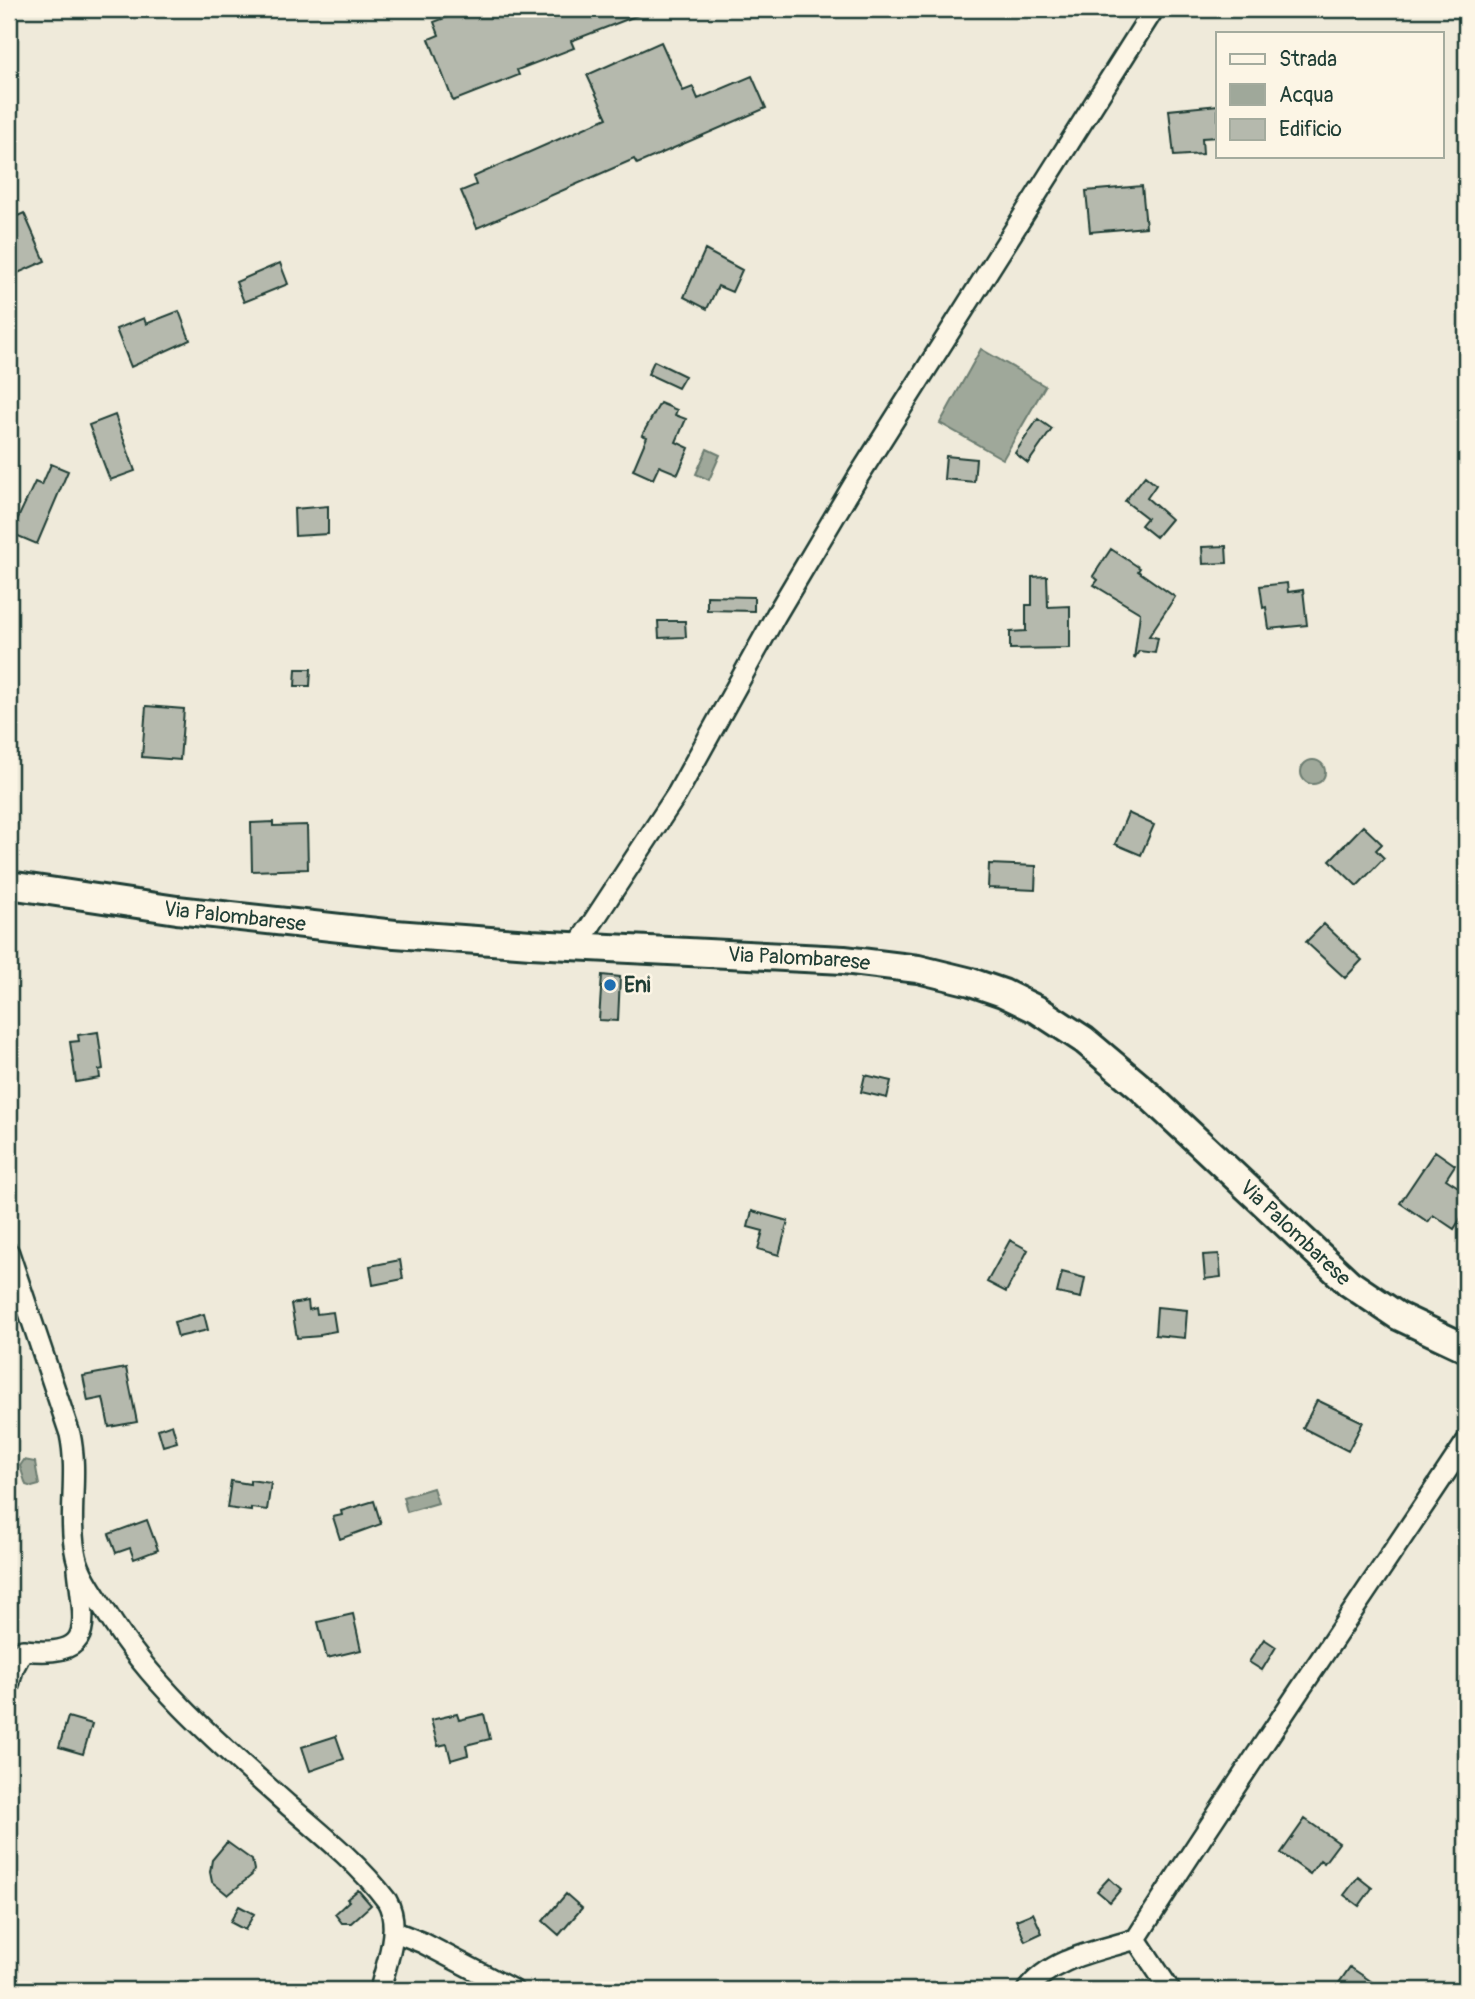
<svg xmlns="http://www.w3.org/2000/svg" width="1475" height="1999" font-family="Pangolin,sans-serif">
	<style>
		.water { fill: #9fa89a; stroke: #6c7d71; stroke-width: 2 }
		.building { fill: #b5b9ad; stroke: #1f3d34; stroke-width: 2 }
		.lines { fill: none; stroke-linecap: round; stroke-linejoin: round }
		.street-casing { stroke: #1f3d34; stroke-width: 24 }
		.secondary-casing { stroke: #1f3d34; stroke-width: 32 }
		.street { stroke: #fcf5e5; stroke-width: 19 }
		.secondary { stroke: #fcf5e5; stroke-width: 26 }
		.poi-dot { fill: #1f6fb2; stroke: #fcf5e5; stroke-width: 2.5 }
		.labels { text-anchor: middle; stroke-width: 5; stroke-linejoin: round; paint-order: stroke }
		.street-label { font-size: 21px; fill: #1f3d34; stroke: #fcf5e5 }
		.poi-label { font-size: 21px; font-weight: bold; fill: #1f3d34; stroke: #fcf5e5; text-anchor: start }
	</style>
	<rect width="100%" height="100%" fill="#efeada"/>
	<filter id="ink" filterUnits="userSpaceOnUse"><feTurbulence type="fractalNoise" baseFrequency=".0143" numOctaves="2"/><feDisplacementMap in="SourceGraphic" scale="14" xChannelSelector="R" yChannelSelector="G"/><feConvolveMatrix kernelMatrix="1 2 1 2 8 2 1 2 1" color-interpolation-filters="sRGB"/></filter>
	<g filter="url(#ink)">
		<path class="water" d="M 981,349 L 1045,386 L 1003,459 L 940,423 Z
			M 707,449 L 720,455 L 709,480 L 696,474 Z
			M1301 772a12 12 0 1 1 24 0a12 12 0 1 1-24 0Z
			M 24,1460 L 35,1462 L 39,1485 L 32,1487 L 26,1485 L 20,1466 Z
			M 433,1488 L 438,1503 L 407,1512 L 403,1497 Z"/>
		<path class="building" d="M 468,9 L 650,9 L 651,10 L 571,41 L 574,48 L 517,70 L 519,75 L 453,101 L 429,39 L 439,35 L 434,22 Z
			M 661,42 L 683,91 L 693,87 L 698,99 L 752,76 L 766,108 L 637,164 L 634,159 L 477,228 L 461,191 L 476,185 L 473,177 L 607,118 L 587,75 Z
			M 1218,105 L 1218,137 L 1202,138 L 1203,154 L 1174,156 L 1169,110 Z
			M 1142,186 L 1146,227 L 1090,232 L 1086,191 Z
			M 24,213 L 45,261 L 9,277 L 9,220 Z
			M 705,250 L 742,270 L 732,292 L 718,286 L 707,309 L 684,297 Z
			M 280,263 L 288,284 L 244,302 L 236,282 Z
			M 179,311 L 190,340 L 131,367 L 116,329 L 144,318 L 146,324 Z
			M 654,361 L 685,376 L 678,388 L 648,374 Z
			M 660,403 L 677,410 L 675,415 L 686,419 L 676,442 L 689,448 L 678,474 L 659,466 L 653,479 L 633,470 L 647,437 L 642,435 Z
			M 115,415 L 135,471 L 110,480 L 89,425 Z
			M 1038,419 L 1052,429 L 1028,463 L 1015,453 Z
			M 946,456 L 976,459 L 974,482 L 944,479 Z
			M 51,464 L 68,471 L 37,544 L 11,533 L 35,482 L 42,485 Z
			M 1145,476 L 1156,485 L 1147,498 L 1171,519 L 1156,537 L 1141,525 L 1147,518 L 1125,501 Z
			M 328,506 L 328,534 L 295,536 L 294,509 Z
			M 1226,546 L 1227,563 L 1203,564 L 1202,547 Z
			M 1111,549 L 1140,568 L 1138,571 L 1175,597 L 1149,636 L 1158,638 L 1155,653 L 1139,651 L 1134,659 L 1140,613 L 1094,585 L 1098,580 L 1093,576 Z
			M 1047,576 L 1048,607 L 1070,606 L 1070,648 L 1010,649 L 1010,632 L 1026,631 L 1026,605 L 1032,605 L 1032,577 Z
			M 1287,583 L 1288,592 L 1303,590 L 1307,625 L 1269,629 L 1266,607 L 1263,608 L 1260,586 Z
			M 707,596 L 754,597 L 754,611 L 707,610 Z
			M 658,621 L 685,621 L 686,637 L 659,638 Z
			M 296,669 L 311,669 L 310,686 L 295,686 Z
			M 146,706 L 184,709 L 180,760 L 142,757 Z
			M 1128,813 L 1154,825 L 1141,855 L 1115,844 Z
			M 273,822 L 273,826 L 307,825 L 308,869 L 252,871 L 251,823 Z
			M 1363,826 L 1382,844 L 1376,850 L 1384,858 L 1357,886 L 1330,860 Z
			M 989,864 L 1036,866 L 1035,890 L 988,888 Z
			M 1324,924 L 1362,960 L 1345,978 L 1306,942 Z
			M 602,975 L 620,977 L 618,1021 L 599,1020 Z
			M 98,1032 L 103,1069 L 99,1070 L 100,1078 L 76,1082 L 70,1042 L 79,1041 L 78,1035 Z
			M 865,1075 L 891,1081 L 887,1098 L 861,1092 Z
			M 1435,1151 L 1455,1165 L 1446,1179 L 1466,1192 L 1466,1210 L 1454,1229 L 1433,1215 L 1428,1222 L 1400,1203 Z
			M 752,1211 L 788,1221 L 779,1255 L 758,1249 L 763,1231 L 748,1227 Z
			M 1010,1240 L 1028,1250 L 1006,1292 L 987,1282 Z
			M 1219,1254 L 1221,1277 L 1205,1279 L 1203,1255 Z
			M 400,1260 L 403,1279 L 373,1285 L 370,1266 Z
			M 1062,1272 L 1085,1278 L 1081,1298 L 1057,1293 Z
			M 308,1301 L 309,1310 L 316,1308 L 317,1314 L 333,1312 L 336,1331 L 320,1334 L 320,1336 L 297,1338 L 291,1304 Z
			M 1157,1307 L 1187,1310 L 1185,1338 L 1155,1335 Z
			M 204,1314 L 208,1330 L 178,1337 L 174,1322 Z
			M 126,1368 L 137,1422 L 109,1427 L 103,1398 L 88,1401 L 83,1376 Z
			M 1317,1400 L 1363,1422 L 1348,1451 L 1303,1428 Z
			M 172,1424 L 177,1442 L 163,1446 L 158,1429 Z
			M 250,1480 L 271,1483 L 267,1510 L 251,1508 L 251,1511 L 227,1508 L 231,1481 L 250,1484 Z
			M 374,1501 L 381,1524 L 340,1539 L 333,1517 L 342,1515 L 341,1511 Z
			M 147,1520 L 158,1550 L 134,1559 L 130,1548 L 116,1553 L 109,1534 Z
			M 353,1614 L 361,1650 L 327,1658 L 318,1622 Z
			M 1264,1639 L 1276,1647 L 1262,1670 L 1249,1662 Z
			M 457,1714 L 459,1720 L 484,1714 L 490,1739 L 466,1745 L 468,1755 L 451,1760 L 447,1744 L 438,1746 L 431,1720 Z
			M 68,1717 L 92,1724 L 83,1754 L 59,1747 Z
			M 336,1736 L 344,1759 L 310,1771 L 302,1747 Z
			M 1305,1819 L 1339,1843 L 1324,1863 L 1320,1860 L 1310,1874 L 1281,1853 Z
			M 227,1842 L 252,1860 L 254,1870 L 252,1875 L 228,1895 L 212,1882 L 210,1872 L 212,1860 Z
			M 1358,1877 L 1372,1888 L 1359,1906 L 1344,1895 Z
			M 1109,1878 L 1121,1889 L 1110,1902 L 1097,1891 Z
			M 358,1890 L 371,1905 L 351,1923 L 342,1923 L 335,1914 L 349,1901 L 347,1899 Z
			M 566,1894 L 582,1908 L 559,1935 L 543,1921 Z
			M 239,1906 L 254,1914 L 245,1930 L 230,1922 Z
			M 1033,1913 L 1042,1933 L 1025,1941 L 1016,1920 Z
			M 1350,1967 L 1384,1990 L 1334,1990 Z"/>
		<g class="lines">
			<g class="street-casing">
				<path id="street" d="M 577,946 L 677,794 L 776,615 L 858,477 L 1154,9
					M 9,1253 L 70,1434 C 79,1475 67,1516 76,1556 C 80,1575 96,1596 106,1612 C 152,1687 223,1747 288,1805 C 322,1834 360,1865 387,1901 C 402,1927 386,1963 380,1990
					M 9,1685 L 13,1669 L 23,1650 C 97,1658 84,1626 78,1569
					M 393,1931 L 423,1943 L 513,1990
					M 1136,1939 C 1243,1771 1356,1608 1466,1442
					M 1027,1990 C 1052,1957 1099,1951 1136,1939 L 1170,1990"/>
			</g>
			<g class="secondary-casing">
				<g id="secondary">
					<path id="s1" d="M 9,885 L 177,910 L 395,934 L 531,944 L 844,960 L 918,969 L 971,982 L 1003,993 L 1038,1010 L 1084,1040 L 1141,1088 L 1349,1283 L 1398,1316 L 1466,1348"/>
				</g>
			</g>
			<use href="#street" class="street"/>
			<use href="#secondary" class="secondary"/>
		</g>
	</g>
	<circle class="poi-dot" cx="610" cy="985" r="7"/>
	<g class="labels">
		<g class="street-label">
			<text dy="7" stroke="none"><textPath href="#s1" startOffset="228">Via Palombarese</textPath></text>
			<text dy="7" stroke="none"><textPath href="#s1" startOffset="794">Via Palombarese</textPath></text>
			<text dy="7" stroke="none"><textPath href="#s1" startOffset="1382">Via Palombarese</textPath></text>
		</g>
		<g class="poi-label">
			<text x="624" y="992">Eni</text>
		</g>
	</g>
	<rect width="1475" height="1999" fill="none" stroke="#fcf5e5" stroke-width="35"/>
	<rect x="18" y="18" width="1440" height="1964" fill="none" stroke="#1f3d34" stroke-width="2.5" filter="url(#ink)"/>
	<rect x="1216" y="32" width="228" height="126" fill="#fcf5e5" stroke="#a4ab9e" stroke-width="2"/>
	<rect x="1230" y="54" width="35" height="10" fill="#fcf5e5" stroke="#a4ab9e" stroke-width="2"/>
	<text x="1279" y="66" font-size="21" fill="#1f3d34">Strada</text>
	<rect x="1230" y="84" width="35" height="21" fill="#9fa89a" stroke="#a4ab9e" stroke-width="2"/>
	<text x="1279" y="102" font-size="21" fill="#1f3d34">Acqua</text>
	<rect x="1230" y="119" width="35" height="21" fill="#b5b9ad" stroke="#a4ab9e" stroke-width="2"/>
	<text x="1279" y="136" font-size="21" fill="#1f3d34">Edificio</text>
</svg>
